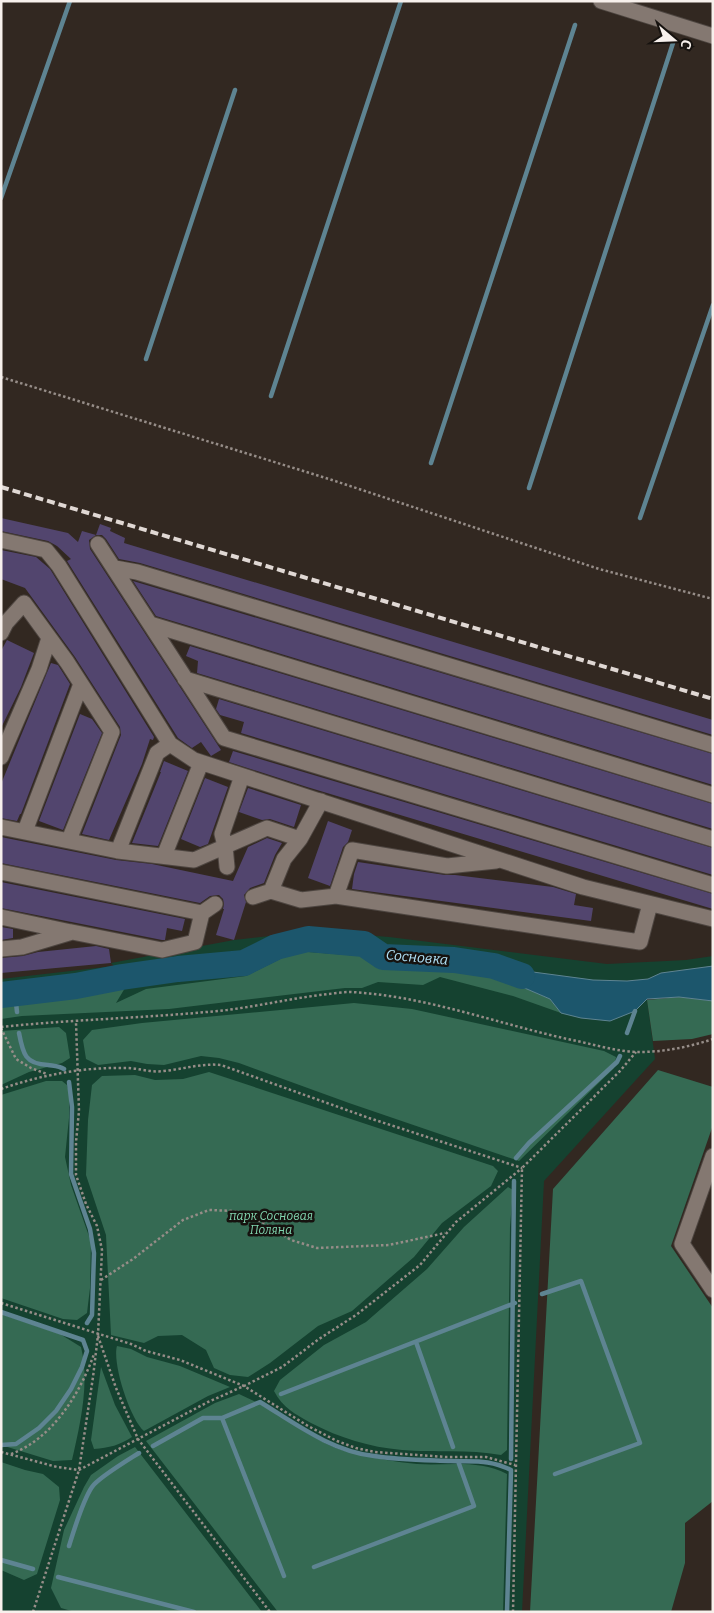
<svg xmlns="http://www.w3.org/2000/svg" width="714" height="1613" font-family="Bitter,serif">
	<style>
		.green { fill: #154230 }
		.forest { fill: #356a53 }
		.water { fill: #1c566c; stroke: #5e8492 }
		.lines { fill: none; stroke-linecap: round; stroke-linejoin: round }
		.stream { stroke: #5e8492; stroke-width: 4.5 }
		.river { stroke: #1c566c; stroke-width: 26 }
		.building { fill: #52456e }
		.minor-casing { stroke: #4e4641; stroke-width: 17 }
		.path { stroke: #968d88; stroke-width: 2.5; stroke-dasharray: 2.5 2.5; stroke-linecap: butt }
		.minor { stroke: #847871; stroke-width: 15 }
		.rail { stroke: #e0d8d4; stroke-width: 4; stroke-dasharray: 8 4; stroke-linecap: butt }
		.labels { text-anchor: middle; stroke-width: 5; stroke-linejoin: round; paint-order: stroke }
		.park-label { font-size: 12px; font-style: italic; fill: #82d6b0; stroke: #16120f }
		.water-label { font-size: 14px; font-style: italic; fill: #b1e2f8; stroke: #16120f }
	</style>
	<rect width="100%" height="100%" fill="#322821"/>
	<path class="green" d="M 315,931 L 389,937 L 607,964 L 686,960 L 713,956 L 713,966 L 661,973 L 648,979 L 626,981 L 647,999 L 655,1059 L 544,1181 L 522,1612 L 1,1612 L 1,979 L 114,966 L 111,963 L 234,940 Z"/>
	<path class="forest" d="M 296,951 L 488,966 L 506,980 L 550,999 L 561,1013 L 513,996 L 440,977 L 423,985 L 378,982 L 362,988 L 345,988 L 169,1009 L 22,1016 L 1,1019 L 1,983 L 123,970 L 128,983 L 116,1003 L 146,989 L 246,976 Z
		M 679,997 L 713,1001 L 713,1034 L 692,1039 L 653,1041 L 647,1000 Z
		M 354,1003 L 412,1009 L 604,1051 L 616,1057 L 614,1068 L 519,1161 L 349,1103 L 239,1063 L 219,1058 L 201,1056 L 164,1065 L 147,1064 L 131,1061 L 98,1065 L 86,1059 L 83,1040 L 92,1030 L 142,1023 Z
		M 59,1027 L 66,1033 L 70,1058 L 62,1063 L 29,1072 L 1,1085 L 1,1031 Z
		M 658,1070 L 713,1087 L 713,1125 L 671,1246 L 713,1308 L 713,1501 L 685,1523 L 685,1563 L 671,1612 L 530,1612 L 553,1189 Z
		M 209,1072 L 493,1166 L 498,1171 L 491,1186 L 442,1223 L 414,1257 L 352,1311 L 318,1326 L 270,1363 L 248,1377 L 230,1375 L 214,1368 L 206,1350 L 182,1335 L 158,1336 L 144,1343 L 111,1335 L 106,1235 L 86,1175 L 88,1120 L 92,1085 L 102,1076 L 135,1075 L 155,1080 L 183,1079 Z
		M 46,1081 L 62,1081 L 67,1085 L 69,1092 L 69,1118 L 65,1157 L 71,1185 L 91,1242 L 90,1288 L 87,1313 L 77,1320 L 63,1319 L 1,1298 L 1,1095 Z
		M 508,1187 L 513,1190 L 510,1227 L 507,1450 L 501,1455 C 468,1449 435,1453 402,1450 C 369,1447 340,1438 311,1423 C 295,1414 283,1408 274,1391 L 280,1380 L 324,1345 L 366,1322 L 427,1269 L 464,1227 Z
		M 1,1314 L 60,1334 L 81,1347 C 90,1383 80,1425 72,1460 L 53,1461 L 1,1445 Z
		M 117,1346 L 131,1349 L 147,1357 L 180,1366 L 230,1387 L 208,1396 L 144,1431 C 130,1419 112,1363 117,1346 Z
		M 101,1367 L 115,1405 L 132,1437 C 120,1445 109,1448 94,1449 L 91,1440 Z
		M 239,1394 C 247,1398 255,1401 263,1406 C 292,1422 320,1446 353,1453 C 374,1458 396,1462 417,1464 C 448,1466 478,1459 507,1474 L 503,1612 L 278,1612 L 146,1441 L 215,1403 Z
		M 135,1447 L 262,1612 L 75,1612 L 61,1608 L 51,1588 L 64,1530 L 84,1487 L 91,1475 L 118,1456 Z
		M 1,1462 L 25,1470 L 43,1474 L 59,1487 L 60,1500 L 37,1574 L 24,1580 L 1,1570 Z"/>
	<path class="water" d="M 488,966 L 593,980 L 627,981 L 648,979 L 661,973 L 713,966 L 713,1001 L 679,997 L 647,999 L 635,1011 L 610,1021 L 581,1018 L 561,1013 L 550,999 L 506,980 Z"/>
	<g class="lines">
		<path class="stream" d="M 1,198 L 70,1
			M 146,359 L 235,90
			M 271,396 L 401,1
			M 431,463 L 575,25
			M 529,488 L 673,43
			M 640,518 L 713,305
			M 15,994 L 17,1012
			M 19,1033 C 23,1054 25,1064 48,1065 C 54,1066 59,1066 64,1069
			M 627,1033 L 635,1011
			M 69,1082 L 72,1107 L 71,1174 L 90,1229 L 94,1253 L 92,1315 L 87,1323
			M 516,1158 L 529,1143 L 617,1062 L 620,1056
			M 542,1294 L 581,1281 L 640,1443 L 555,1474
			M 1,1312 L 83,1340 L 87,1351 L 82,1367 L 71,1389 L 56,1411 L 39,1428 L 16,1444 L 1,1445
			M 416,1342 L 453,1447
			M 281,1394 L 515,1303
			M 222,1418 L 284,1576
			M 153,1446 L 203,1418 L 222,1418 L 260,1402 C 296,1424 331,1451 374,1456 C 399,1460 426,1460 451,1461 C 474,1462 489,1459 511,1470 L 507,1612
			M 511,1459 L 514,1181
			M 69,1546 C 74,1530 83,1500 92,1487 C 98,1478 128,1460 139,1453
			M 1,1560 L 33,1569
			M 314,1567 L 474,1506 L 458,1461
			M 58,1577 L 194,1612"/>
		<path class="river" d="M 1,995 L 76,986 L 122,977 L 178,969 L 244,963 L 276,947 L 308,939 L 364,944 L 383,957 L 454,960 L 494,966 L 522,976"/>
	</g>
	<path class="building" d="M 1,518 L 68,533 L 78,542 L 82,531 L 96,535 L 89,540 L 90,549 L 221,750 L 211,756 L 201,742 L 192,748 L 178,738 L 67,561 L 71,559 L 57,546 L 48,541 L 1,531 Z
		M 100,524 L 111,528 L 110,531 L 125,538 L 124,543 L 713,720 L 713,735 L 140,563 L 119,559 L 106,539 L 102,535 L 96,535 Z
		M 1,550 L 36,557 L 50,569 L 154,737 L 153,740 L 150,739 L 142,764 L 109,840 L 82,834 L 121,735 L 120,727 L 75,657 L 25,588 L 1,579 Z
		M 133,581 L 713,754 L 713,785 L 156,616 Z
		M 7,640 L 34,653 L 21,687 L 1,728 L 1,651 Z
		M 190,646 L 713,804 L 713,829 L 197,673 L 198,661 L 186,656 Z
		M 51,663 L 58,665 L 70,684 L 21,814 L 20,814 L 17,821 L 1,818 L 1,784 Z
		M 219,699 L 713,848 L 713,875 L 241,733 L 244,722 L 220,715 L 216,709 Z
		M 80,714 L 92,719 L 102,733 L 63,830 L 39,821 Z
		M 233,751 L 713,894 L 713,909 L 307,787 L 229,762 Z
		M 164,761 L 188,771 L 158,846 L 132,843 L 161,772 L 160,772 Z
		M 205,778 L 228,787 L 208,844 L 200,847 L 181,839 Z
		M 248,788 L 301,805 L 294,827 L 270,819 L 262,820 L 239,812 Z
		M 328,821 L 352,830 L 348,842 L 343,847 L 330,886 L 308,878 Z
		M 1,837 L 116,860 L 152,864 L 233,881 L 248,847 L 267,838 L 282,843 L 275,855 L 264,883 L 250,888 L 244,895 L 246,902 L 234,940 L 216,935 L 224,909 L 223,909 L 224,904 L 223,899 L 219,895 L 210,896 L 200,903 L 1,863 Z
		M 358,862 L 445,875 L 455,875 L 553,887 L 576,894 L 574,905 L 593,908 L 591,921 L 352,889 L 354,874 Z
		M 1,882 L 185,919 L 182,931 L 167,928 L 165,940 L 162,940 L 1,908 Z
		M 1,927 L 13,929 L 13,938 L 1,940 Z
		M 96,946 L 109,949 L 111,963 L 1,973 L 1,958 L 23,956 L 38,952 Z"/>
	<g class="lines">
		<g class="minor-casing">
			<path id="minor" d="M 601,1 L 713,36
				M 1,540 L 46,550 L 59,566 L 170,744 L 194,760 L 583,887 L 713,919
				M 98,544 L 224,738 L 713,885
				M 115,568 L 137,572 L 713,745
				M 150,624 L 713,795
				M 1,633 L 6,623 L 24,603 L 67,662 L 112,732 L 69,840
				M 185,679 L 713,839
				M 1,757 L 39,669 L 49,638
				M 1,827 L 118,851 L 194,860 L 267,828 L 300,839 L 321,801
				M 25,831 L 81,684
				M 300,839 L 284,859 L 271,891 L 301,900 L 336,896 L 640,942 L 650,904
				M 118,851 L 157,753 L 170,744
				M 164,856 L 201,763
				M 227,867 L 225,846 L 222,834 L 242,776
				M 1,872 L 202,913 L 215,904
				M 336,896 L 352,850 L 447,866 L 496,861
				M 253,897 L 271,891
				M 1,917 L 71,932
				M 1,949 L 22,947 L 72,932 L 162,950 L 195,942 L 202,913
				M 713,1156 L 682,1244 L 713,1290"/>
		</g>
		<path class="path" d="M 1,377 L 329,479 L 599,569 L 713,599
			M 1,1027 C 76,1019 152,1018 227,1010 C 258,1006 289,999 320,995 C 330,994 341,992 351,992 C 426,996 498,1024 572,1040 C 593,1044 617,1052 639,1052 C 664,1052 689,1047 713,1039
			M 1,1028 L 16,1059 L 31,1068 L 47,1074
			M 1,1089 C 41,1075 83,1067 126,1068 C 139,1068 151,1073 164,1071 C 184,1069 202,1063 221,1065 L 369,1118 L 522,1168
			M 101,1280 L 133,1259 L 183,1220 L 209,1210 L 234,1211 L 262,1222 L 291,1240 L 317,1248 L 389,1245 L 445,1233
			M 1,1303 L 131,1344 L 146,1351 L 180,1360 L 244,1386 L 308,1426 L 337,1441 L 356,1448 L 375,1452 L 446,1457 L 486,1457 L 515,1465
			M 98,1336 L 116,1388 L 138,1439 L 270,1612
			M 1,1452 L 57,1467 L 79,1470 L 208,1402 L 244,1386 L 282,1367 L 319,1339 L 356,1315 L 420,1265 L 456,1222 L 522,1168
			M 11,1454 C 52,1439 80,1394 94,1354
			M 33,1612 L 79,1470 L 93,1377 L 98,1335 L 102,1250 L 97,1226 L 86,1204 L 76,1175 L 76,1142 L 79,1111 L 76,1022
			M 513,1612 L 522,1168 L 620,1071 L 636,1052"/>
		<use href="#minor" class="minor"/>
		<path class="rail" d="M 1,487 L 713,699"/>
	</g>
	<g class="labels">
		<g class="park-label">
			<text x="271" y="1220">парк Сосновая<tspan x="271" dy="14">Поляна</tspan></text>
		</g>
		<g class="water-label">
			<text transform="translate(417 957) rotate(5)" y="5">Сосновка</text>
		</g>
	</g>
	<rect width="714" height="1613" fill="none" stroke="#f7f0ec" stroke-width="5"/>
	<g transform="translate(674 40) rotate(109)" stroke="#16120f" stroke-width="4" paint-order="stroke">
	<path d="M0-4L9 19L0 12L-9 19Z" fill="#f7f0ec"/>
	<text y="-8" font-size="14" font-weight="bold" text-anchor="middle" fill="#f7f0ec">С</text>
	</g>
</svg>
